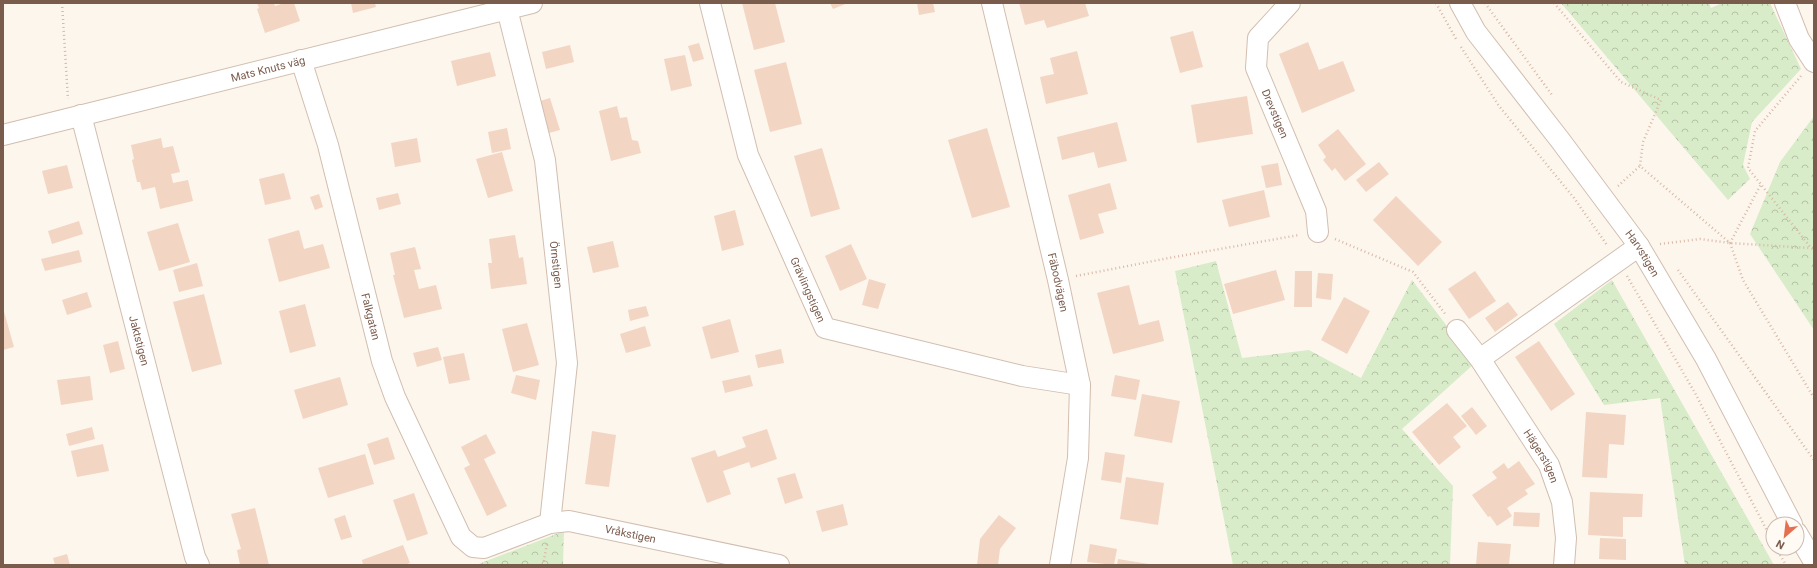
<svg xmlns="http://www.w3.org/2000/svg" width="1817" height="568" font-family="Roboto,sans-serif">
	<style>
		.forest { fill: url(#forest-crowns) }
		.building { fill: #f3d5c3 }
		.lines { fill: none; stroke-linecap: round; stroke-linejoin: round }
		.minor-casing { stroke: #d1beb0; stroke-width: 22 }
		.path { stroke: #d9b8a5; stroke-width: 2.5; stroke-dasharray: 1 3; stroke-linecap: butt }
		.minor { stroke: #fff; stroke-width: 20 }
		.labels { text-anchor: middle; stroke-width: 3; stroke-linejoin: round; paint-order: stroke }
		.street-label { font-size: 11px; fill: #7a5c4d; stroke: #fffaf3 }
	</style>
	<defs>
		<pattern id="forest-crowns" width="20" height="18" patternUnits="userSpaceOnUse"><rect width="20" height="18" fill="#d8ecc9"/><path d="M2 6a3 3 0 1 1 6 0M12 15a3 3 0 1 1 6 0" fill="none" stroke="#b4c2a5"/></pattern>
	</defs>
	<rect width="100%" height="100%" fill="#fdf6ec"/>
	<path class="forest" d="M 1561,3 L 1709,3 L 1711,8 L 1722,3 L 1770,3 L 1801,69 L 1752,122 L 1743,165 L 1750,179 L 1728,200 Z
		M 1814,116 L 1814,330 L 1750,234 L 1780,162 Z
		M 1216,261 L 1242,358 L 1309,350 L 1361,378 L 1412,280 L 1475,363 L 1402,429 L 1453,486 L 1450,565 L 1233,565 L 1175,271 Z
		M 1612,280 L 1774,565 L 1685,565 L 1660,398 L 1604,405 L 1554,324 Z
		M 564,531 L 563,565 L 476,565 Z"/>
	<path class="building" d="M 257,3 L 274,3 L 275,6 L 284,3 L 294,3 L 300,21 L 265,33 L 257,9 L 259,8 Z
		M 351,3 L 375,3 L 376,7 L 353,13 Z
		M 742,3 L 775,3 L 785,42 L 754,50 Z
		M 830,3 L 848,3 L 833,9 Z
		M 917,3 L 933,3 L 935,12 L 919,15 Z
		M 1019,3 L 1085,3 L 1089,16 L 1047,28 L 1044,20 L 1025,25 Z
		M 1193,31 L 1203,67 L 1180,73 L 1170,37 Z
		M 1308,42 L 1319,70 L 1343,61 L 1355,91 L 1302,113 L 1279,54 Z
		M 699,43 L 704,59 L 693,62 L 688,46 Z
		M 570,45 L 574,62 L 546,69 L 542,52 Z
		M 1077,51 L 1088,94 L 1046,104 L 1040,77 L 1054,74 L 1050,58 Z
		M 490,52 L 496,76 L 457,86 L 451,61 Z
		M 685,55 L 692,86 L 671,91 L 664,59 Z
		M 786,62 L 802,124 L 770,132 L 754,70 Z
		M 1247,96 L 1253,134 L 1197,143 L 1191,105 Z
		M 550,98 L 560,130 L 549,133 L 540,101 Z
		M 617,106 L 620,118 L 627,117 L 632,140 L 638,141 L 641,153 L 611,161 L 599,111 Z
		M 1117,122 L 1127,161 L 1098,168 L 1094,152 L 1062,160 L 1057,137 Z
		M 507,128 L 511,149 L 492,153 L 488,132 Z
		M 987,128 L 1010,207 L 972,218 L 948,140 Z
		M 1338,129 L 1366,164 L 1345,181 L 1335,168 L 1332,171 L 1323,160 L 1326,157 L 1318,145 Z
		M 161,138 L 163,148 L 173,146 L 180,172 L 171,174 L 173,183 L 188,180 L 193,201 L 160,209 L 155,187 L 142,190 L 140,182 L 137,182 L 132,160 L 134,159 L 131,145 Z
		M 417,138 L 421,162 L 395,167 L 391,143 Z
		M 822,148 L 840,209 L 811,217 L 794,156 Z
		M 502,152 L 513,191 L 488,198 L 476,159 Z
		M 1379,162 L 1389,174 L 1366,192 L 1356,180 Z
		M 1278,163 L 1282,185 L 1266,188 L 1261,166 Z
		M 67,165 L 73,188 L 48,194 L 42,171 Z
		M 284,173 L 291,199 L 265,205 L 259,179 Z
		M 1110,183 L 1117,209 L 1098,214 L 1104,233 L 1080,240 L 1068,195 Z
		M 1264,190 L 1270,217 L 1229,227 L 1222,200 Z
		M 398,193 L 401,204 L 379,210 L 376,198 Z
		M 319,194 L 323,207 L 315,210 L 310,197 Z
		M 1396,196 L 1442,242 L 1418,266 L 1373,220 Z
		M 735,210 L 744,245 L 722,251 L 714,216 Z
		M 79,221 L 83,234 L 52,244 L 48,231 Z
		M 178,223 L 190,262 L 159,271 L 147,232 Z
		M 299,230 L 304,249 L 323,244 L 330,268 L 279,282 L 268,239 Z
		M 515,235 L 519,258 L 523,257 L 527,284 L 491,289 L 488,263 L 492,263 L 489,239 Z
		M 613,241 L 619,267 L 593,273 L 587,247 Z
		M 851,244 L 867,279 L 840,291 L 825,256 Z
		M 415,247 L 421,269 L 414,270 L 419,289 L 436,285 L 442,309 L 404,318 L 393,275 L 395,275 L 390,253 Z
		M 79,250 L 82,262 L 45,271 L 41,259 Z
		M 197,263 L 203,286 L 179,292 L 173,270 Z
		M 1276,270 L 1285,300 L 1233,314 L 1224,284 Z
		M 1295,271 L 1312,271 L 1312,307 L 1294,307 Z
		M 1475,271 L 1496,301 L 1469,319 L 1448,289 Z
		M 1318,273 L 1333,274 L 1331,300 L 1316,298 Z
		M 869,279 L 886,284 L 878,309 L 862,305 Z
		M 1129,285 L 1139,325 L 1159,320 L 1164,341 L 1113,354 L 1097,293 Z
		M 87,292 L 92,307 L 67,315 L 62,300 Z
		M 204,294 L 222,364 L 192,372 L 173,302 Z
		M 1344,297 L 1370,311 L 1347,354 L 1321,340 Z
		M 1508,302 L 1518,315 L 1495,332 L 1485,318 Z
		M 305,304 L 316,346 L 290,353 L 279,311 Z
		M 646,306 L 649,316 L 630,321 L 628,310 Z
		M 3,308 L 14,347 L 3,350 Z
		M 730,319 L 739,352 L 711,359 L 702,327 Z
		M 527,323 L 539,365 L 513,372 L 502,329 Z
		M 645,326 L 651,346 L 626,353 L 620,334 Z
		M 118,341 L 125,369 L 110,373 L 103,345 Z
		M 1539,341 L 1575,394 L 1551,411 L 1515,357 Z
		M 438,347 L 442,360 L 417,367 L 413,353 Z
		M 781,349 L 784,363 L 758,368 L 755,355 Z
		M 464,353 L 470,380 L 449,384 L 443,357 Z
		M 516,375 L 540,380 L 536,400 L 511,393 Z
		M 750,375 L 753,386 L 725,393 L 722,381 Z
		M 1115,375 L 1140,380 L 1136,400 L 1111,396 Z
		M 90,376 L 93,400 L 61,405 L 57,380 Z
		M 340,377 L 348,405 L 303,419 L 294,390 Z
		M 1142,394 L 1180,401 L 1172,443 L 1134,436 Z
		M 1447,403 L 1467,426 L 1453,437 L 1461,447 L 1439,465 L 1412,432 Z
		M 1472,407 L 1487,426 L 1476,435 L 1461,416 Z
		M 1586,412 L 1626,415 L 1624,445 L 1609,444 L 1607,478 L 1582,477 Z
		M 92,427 L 95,439 L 69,446 L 66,434 Z
		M 767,429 L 777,459 L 751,468 L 749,462 L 723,471 L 731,494 L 707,503 L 691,458 L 715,450 L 718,457 L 746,447 L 742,437 Z
		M 592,431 L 616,435 L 609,487 L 585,484 Z
		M 486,434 L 496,453 L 484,459 L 507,506 L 487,516 L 464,468 L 470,465 L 461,447 Z
		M 388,437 L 395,459 L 374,465 L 367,444 Z
		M 103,444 L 109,471 L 77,477 L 71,451 Z
		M 1105,452 L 1125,455 L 1121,483 L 1101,480 Z
		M 365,454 L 374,484 L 328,498 L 318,468 Z
		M 1519,461 L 1535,484 L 1525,490 L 1528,494 L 1507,508 L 1512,516 L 1497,526 L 1490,516 L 1488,517 L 1472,495 L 1497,478 L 1492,472 L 1504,463 L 1508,469 Z
		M 795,473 L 803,498 L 785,504 L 777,478 Z
		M 1126,477 L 1164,483 L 1158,525 L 1120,519 Z
		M 1590,492 L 1643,494 L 1642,517 L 1623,517 L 1623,537 L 1588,535 Z
		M 414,493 L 428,534 L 407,541 L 393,500 Z
		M 843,504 L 848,525 L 822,532 L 816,511 Z
		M 255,508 L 264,544 L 269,565 L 240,565 L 237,550 L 241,549 L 231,514 Z
		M 1514,512 L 1540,513 L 1539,527 L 1513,526 Z
		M 345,515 L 352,537 L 341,540 L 334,519 Z
		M 999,515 L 1016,528 L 1000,549 L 998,565 L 977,565 L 980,539 Z
		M 1600,538 L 1626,539 L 1626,560 L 1599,559 Z
		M 1478,542 L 1511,544 L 1509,565 L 1476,565 Z
		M 1090,544 L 1117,549 L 1114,565 L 1087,562 Z
		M 403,545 L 410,563 L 405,565 L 363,565 L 362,560 Z
		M 67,554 L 70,565 L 55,565 L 53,558 Z
		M 1118,559 L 1149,564 L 1149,565 L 1117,565 Z"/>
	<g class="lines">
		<g class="minor-casing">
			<g id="minor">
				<path id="s1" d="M 710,3 L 748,155 L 825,328 L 1022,376 L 1080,385"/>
				<path id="s2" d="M 992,3 L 1058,280 L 1080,385 L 1078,458 L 1060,565"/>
				<path id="s3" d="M 1290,3 L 1258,38 L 1256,68 L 1316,211 L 1318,232"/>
				<path id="s4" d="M 1460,3 L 1476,32 L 1560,140 L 1639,246 L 1706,359 L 1792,524"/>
				<path d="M 1785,3 L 1799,39 L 1814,62"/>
				<path id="s5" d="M 507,9 L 545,160 L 567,363 L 550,523"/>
				<path id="s6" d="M 301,60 L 328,145 L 382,361 L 395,397 L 461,537 L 473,547 L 484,548 L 550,523 L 569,521 L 779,565"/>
				<path id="s7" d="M 81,115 L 195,557 L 199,565"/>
				<path id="s8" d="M 3,135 L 532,3"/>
				<path id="s9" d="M 1457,330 L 1480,359 L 1549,465 L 1562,502 L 1566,538 L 1564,565"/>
				<path d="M 1480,359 L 1639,246"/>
				<path d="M 1797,533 L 1814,562"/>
			</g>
		</g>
		<path class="path" d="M 62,3 L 68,99
			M 1436,3 L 1456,39
			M 1485,3 L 1552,95
			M 1554,3 L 1621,82 L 1661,100 L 1643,142 L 1640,166 L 1730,243 L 1743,280 L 1814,398
			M 1461,47 L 1499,106 L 1574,198 L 1607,245
			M 1801,76 L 1755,131 L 1748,168 L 1811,248 L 1814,250
			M 1618,186 L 1640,166
			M 1335,239 L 1413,272 L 1446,315
			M 1730,243 L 1761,184
			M 1660,244 L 1700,239 L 1730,243 L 1810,248
			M 1678,270 L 1814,460
			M 1076,276 L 1169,258 L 1299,235
			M 1627,276 L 1695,393 L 1773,542
			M 1776,548 L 1786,565
			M 543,565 L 547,544"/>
		<use href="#minor" class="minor"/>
	</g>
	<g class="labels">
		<g class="street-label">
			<text dy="4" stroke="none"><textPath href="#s8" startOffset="273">Mats Knuts väg</textPath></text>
			<text dy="4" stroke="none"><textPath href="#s3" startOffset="127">Drevstigen</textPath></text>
			<text dy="4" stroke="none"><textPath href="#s4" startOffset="310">Harvstigen</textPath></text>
			<text dy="4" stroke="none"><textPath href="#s5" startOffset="261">Örnstigen</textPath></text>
			<text dy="4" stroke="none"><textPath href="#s2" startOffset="287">Fäbodvägen</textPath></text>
			<text dy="4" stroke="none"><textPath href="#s1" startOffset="304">Grävlingstigen</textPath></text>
			<text dy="4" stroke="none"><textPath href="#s6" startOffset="266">Falkgatan</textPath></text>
			<text dy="4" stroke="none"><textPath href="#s7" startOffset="233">Jaktstigen</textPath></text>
			<text dy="4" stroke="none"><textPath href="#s9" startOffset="152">Hägerstigen</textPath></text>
			<text dy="4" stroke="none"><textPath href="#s6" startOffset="684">Vråkstigen</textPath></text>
		</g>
	</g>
	<rect width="1817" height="568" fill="none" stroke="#7a5c4d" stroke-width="8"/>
	<g transform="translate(1785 536) rotate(208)"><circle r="19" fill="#fffaf3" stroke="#cabbb1"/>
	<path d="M0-3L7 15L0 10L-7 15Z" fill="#e76f51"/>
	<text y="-6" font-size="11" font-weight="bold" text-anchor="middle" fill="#7a5c4d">N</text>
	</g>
</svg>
